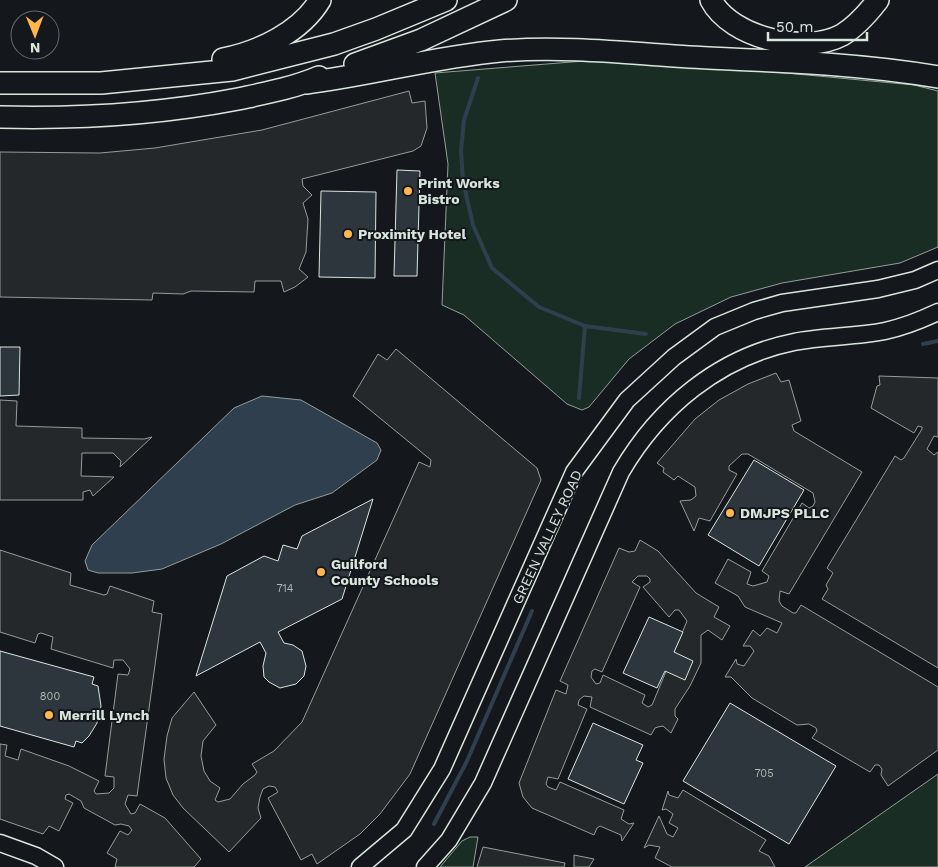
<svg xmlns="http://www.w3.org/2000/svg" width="938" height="867" font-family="'Work Sans',sans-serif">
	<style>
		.green { fill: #1a2d24; stroke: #939e99 }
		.parking { fill: #24282b; stroke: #939e99; fill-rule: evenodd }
		.water { fill: #2f3f4d; stroke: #939e99 }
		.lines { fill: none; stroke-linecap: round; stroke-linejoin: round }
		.stream { stroke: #2f3f4d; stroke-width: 4 }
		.building { fill: #2c363c; stroke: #d8e6dc }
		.secondary-casing { stroke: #d8e6dc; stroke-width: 19 }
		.motorway-casing { stroke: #d8e6dc; stroke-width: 24 }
		.secondary { stroke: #14181c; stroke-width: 16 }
		.motorway { stroke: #14181c; stroke-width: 21 }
		.poi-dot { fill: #ffb74d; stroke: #14181c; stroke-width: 2 }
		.labels { text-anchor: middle; stroke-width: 4; stroke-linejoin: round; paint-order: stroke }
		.number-label { font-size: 11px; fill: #adbab4 }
		.poi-label { font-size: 14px; font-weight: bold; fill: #d8e6dc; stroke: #14181c; text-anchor: start }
		.street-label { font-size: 14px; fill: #d8e6dc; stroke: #14181c }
	</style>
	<rect width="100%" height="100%" fill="#14181c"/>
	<path class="green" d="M 584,61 L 743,69 L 914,85 L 938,91 L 938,247 L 900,263 L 782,283 L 731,297 L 675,324 L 629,359 L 589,407 L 582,410 L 567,404 L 464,315 L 442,305 L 448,164 L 435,73 Z
		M 938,774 L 938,867 L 805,867 Z
		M 470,837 L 478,837 L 473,867 L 440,867 L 462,841 Z"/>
	<path class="parking" d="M 409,91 L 412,103 L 425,101 L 427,128 L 421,146 L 413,151 L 302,179 L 303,186 L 312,195 L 303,203 L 308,219 L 306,252 L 299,269 L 308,277 L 295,287 L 284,292 L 281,281 L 255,281 L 254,292 L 191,291 L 183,294 L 153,293 L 152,300 L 0,297 L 0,152 L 100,153 L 155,148 L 262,130 Z
		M 396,349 L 537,468 L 541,480 L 410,774 L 380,814 L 360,834 L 317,864 L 312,854 L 301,860 L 268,798 L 278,792 L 275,787 L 269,786 L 263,789 L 260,797 L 258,808 L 261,818 L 229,852 L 183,808 L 173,795 L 166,778 L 164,759 L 167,736 L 172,718 L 194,692 L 216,725 L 203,741 L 201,756 L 204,771 L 210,781 L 220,788 L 215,800 L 218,802 L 230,799 L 243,784 L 255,775 L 257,772 L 252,764 L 274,751 L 302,722 L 419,462 L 430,467 L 431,460 L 353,396 L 378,354 L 387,360 Z
		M 776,373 L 781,382 L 789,380 L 801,421 L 792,425 L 794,431 L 862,472 L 789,594 L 780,591 L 779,601 L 782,606 L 793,613 L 796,613 L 801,605 L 938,687 L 938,750 L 888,786 L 881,775 L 882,769 L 879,765 L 875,765 L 870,772 L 812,738 L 817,731 L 816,728 L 809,724 L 797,725 L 752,698 L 731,677 L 725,677 L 736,659 L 737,664 L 744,666 L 754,651 L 750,646 L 743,646 L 753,630 L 760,636 L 767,628 L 777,633 L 782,623 L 745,607 L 738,596 L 715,583 L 728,559 L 751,572 L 747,584 L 753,586 L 767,582 L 769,576 L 762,571 L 802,503 L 809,508 L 813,506 L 815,502 L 813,493 L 748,454 L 742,454 L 729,466 L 729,470 L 737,474 L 710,521 L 699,518 L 694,531 L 680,501 L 691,500 L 696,496 L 695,487 L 678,476 L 674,480 L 663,472 L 664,468 L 657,463 L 695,419 L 719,400 L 748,384 Z
		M 879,376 L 938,378 L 938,437 L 934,436 L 927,449 L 934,455 L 938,452 L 938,668 L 822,599 L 828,589 L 826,585 L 833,573 L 827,568 L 895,456 L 901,460 L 904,458 L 922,429 L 922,427 L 918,426 L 914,433 L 871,408 L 877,386 L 880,385 Z
		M 0,400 L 17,401 L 16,426 L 82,428 L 82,438 L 144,439 L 152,437 L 120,467 L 121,461 L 113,453 L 82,453 L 81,476 L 114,477 L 93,496 L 90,490 L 83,492 L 83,500 L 0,500 Z
		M 640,540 L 658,551 L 696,593 L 719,607 L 714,617 L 730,626 L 722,640 L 708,630 L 701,635 L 701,663 L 690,686 L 675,709 L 675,716 L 678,719 L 671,733 L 663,726 L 658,727 L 655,728 L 651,735 L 590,707 L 592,697 L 584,696 L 579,700 L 578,705 L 587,709 L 558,779 L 548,777 L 546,784 L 548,787 L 556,790 L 560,782 L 624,810 L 621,819 L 629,824 L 634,823 L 622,841 L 621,835 L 600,826 L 597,828 L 594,835 L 532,808 L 523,797 L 519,783 L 556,690 L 566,694 L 568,685 L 560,681 L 619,548 L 629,552 L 635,551 ZM 638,576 L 647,576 L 650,579 L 650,582 L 643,587 L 669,617 L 675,610 L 679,610 L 687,621 L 652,705 L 648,707 L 642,703 L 645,695 L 603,675 L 600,683 L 596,684 L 591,677 L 592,671 L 595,669 L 602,672 L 640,587 L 632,582 Z
		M 0,550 L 71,573 L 70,585 L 104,595 L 107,594 L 110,586 L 154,601 L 152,612 L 162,614 L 137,796 L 128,795 L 125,804 L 131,814 L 135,813 L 140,804 L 165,818 L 201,859 L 194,867 L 115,867 L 117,859 L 107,853 L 120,831 L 128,835 L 132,830 L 129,826 L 121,824 L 115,825 L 84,808 L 81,801 L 69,794 L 66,795 L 65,799 L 73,803 L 59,831 L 49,826 L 43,834 L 0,819 L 0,744 L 7,745 L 5,756 L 18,760 L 21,749 L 69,766 L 99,781 L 94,791 L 96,794 L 109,793 L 114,788 L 114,777 L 105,776 L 118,674 L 128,675 L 130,669 L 123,660 L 114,660 L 113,668 L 51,649 L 53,637 L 41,633 L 38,634 L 35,643 L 0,632 Z
		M 683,790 L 766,840 L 759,851 L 769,856 L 775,867 L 672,867 L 655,858 L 660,847 L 649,845 L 644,848 L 659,816 L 667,834 L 673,837 L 678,828 L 669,823 L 673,814 L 666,809 L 662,810 L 668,791 L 669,795 L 678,798 Z
		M 483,847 L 565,863 L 564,867 L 477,867 Z
		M 574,855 L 594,859 L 589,867 L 574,867 Z"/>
	<path class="water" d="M 262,396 L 301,400 L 377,443 L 381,450 L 377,460 L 332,493 L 295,505 L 221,544 L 162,569 L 132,573 L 98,573 L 88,570 L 85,561 L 92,545 L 234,408 Z"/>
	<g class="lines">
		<path class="stream" d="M 478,78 L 464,120 L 461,151 L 463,181 L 473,225 L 492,268 L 539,307 L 585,326 L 646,334
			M 923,344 L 938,341
			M 579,398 L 585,326
			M 434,824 L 467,761 L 532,611"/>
	</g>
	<path class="building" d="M 397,170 L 420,171 L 417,276 L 394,276 Z
		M 321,191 L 376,192 L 375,278 L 319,277 Z
		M 0,347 L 20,347 L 19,395 L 0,396 Z
		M 754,460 L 804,490 L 759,566 L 708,535 Z
		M 373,499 L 342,599 L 278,632 L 284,643 L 293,645 L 302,651 L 306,666 L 304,676 L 296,684 L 280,688 L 269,682 L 264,677 L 263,666 L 266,653 L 260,642 L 196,676 L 227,576 L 264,556 L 278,561 L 283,545 L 297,549 L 302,536 Z
		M 649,617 L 683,632 L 674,652 L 693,661 L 685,680 L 665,671 L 657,688 L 623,673 Z
		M 0,651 L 94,677 L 92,684 L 98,686 L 101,706 L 97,723 L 89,736 L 82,743 L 76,741 L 74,747 L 0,726 Z
		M 730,703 L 836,766 L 789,844 L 683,781 Z
		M 593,723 L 643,745 L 636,760 L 643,763 L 624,804 L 568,779 Z"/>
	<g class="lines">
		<g class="secondary-casing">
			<path id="secondary" d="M 0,843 L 36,856 L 55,867
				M 360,867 L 404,830 L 442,769 L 574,472 L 627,400 L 674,357 L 715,327 L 754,311 L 782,303 L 878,289 L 915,280 L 938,270
				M 425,867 L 449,840 L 483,783 L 621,472 C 659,407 719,357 794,342 C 824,336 855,337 885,331 C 903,327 921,320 938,312"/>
		</g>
		<g class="motorway-casing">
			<path id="motorway" d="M 711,0 C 731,38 805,55 842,35 C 857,26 868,13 878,0
				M 223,59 C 259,52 301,32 320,0
				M 355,64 L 421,40 L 506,0
				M 0,83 L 101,83 L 232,70 L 334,44 L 376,29 L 446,0
				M 306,83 C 371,75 434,57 500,51 C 562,46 627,53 689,57 C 772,61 856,63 938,77
				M 0,117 C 80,119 160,114 238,99 C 266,93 293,88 319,77"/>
		</g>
		<use href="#secondary" class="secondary"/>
		<use href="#motorway" class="motorway"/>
	</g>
	<g class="poi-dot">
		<circle cx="408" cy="191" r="5"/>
		<circle cx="348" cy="234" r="5"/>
		<circle cx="730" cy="513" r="5"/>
		<circle cx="321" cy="572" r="5"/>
		<circle cx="49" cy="715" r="5"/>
	</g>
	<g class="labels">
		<g class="number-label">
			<text x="285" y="592">714</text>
			<text x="50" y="700">800</text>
			<text x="764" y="777">705</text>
		</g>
		<g class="poi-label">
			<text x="418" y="188">Print Works<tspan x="418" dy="16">Bistro</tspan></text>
			<text x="358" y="239">Proximity Hotel</text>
			<text x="740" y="518">DMJPS PLLC</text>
			<text x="331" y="569">Guilford<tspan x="331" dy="16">County Schools</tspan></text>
			<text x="59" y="720">Merrill Lynch</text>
		</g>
		<g class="street-label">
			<text transform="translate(547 537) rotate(-65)" y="5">GREEN VALLEY ROAD</text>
		</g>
	</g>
	<g transform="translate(35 35) rotate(179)"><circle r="24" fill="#14181c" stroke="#626a69"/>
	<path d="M0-4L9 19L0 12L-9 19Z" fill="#ffb74d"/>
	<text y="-8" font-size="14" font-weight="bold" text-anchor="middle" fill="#d8e6dc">N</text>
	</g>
	<path d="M768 32v8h99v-8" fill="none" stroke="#d8e6dc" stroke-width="2.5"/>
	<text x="776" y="32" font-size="15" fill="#d8e6dc" stroke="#14181c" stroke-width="4" paint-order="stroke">50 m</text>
</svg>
